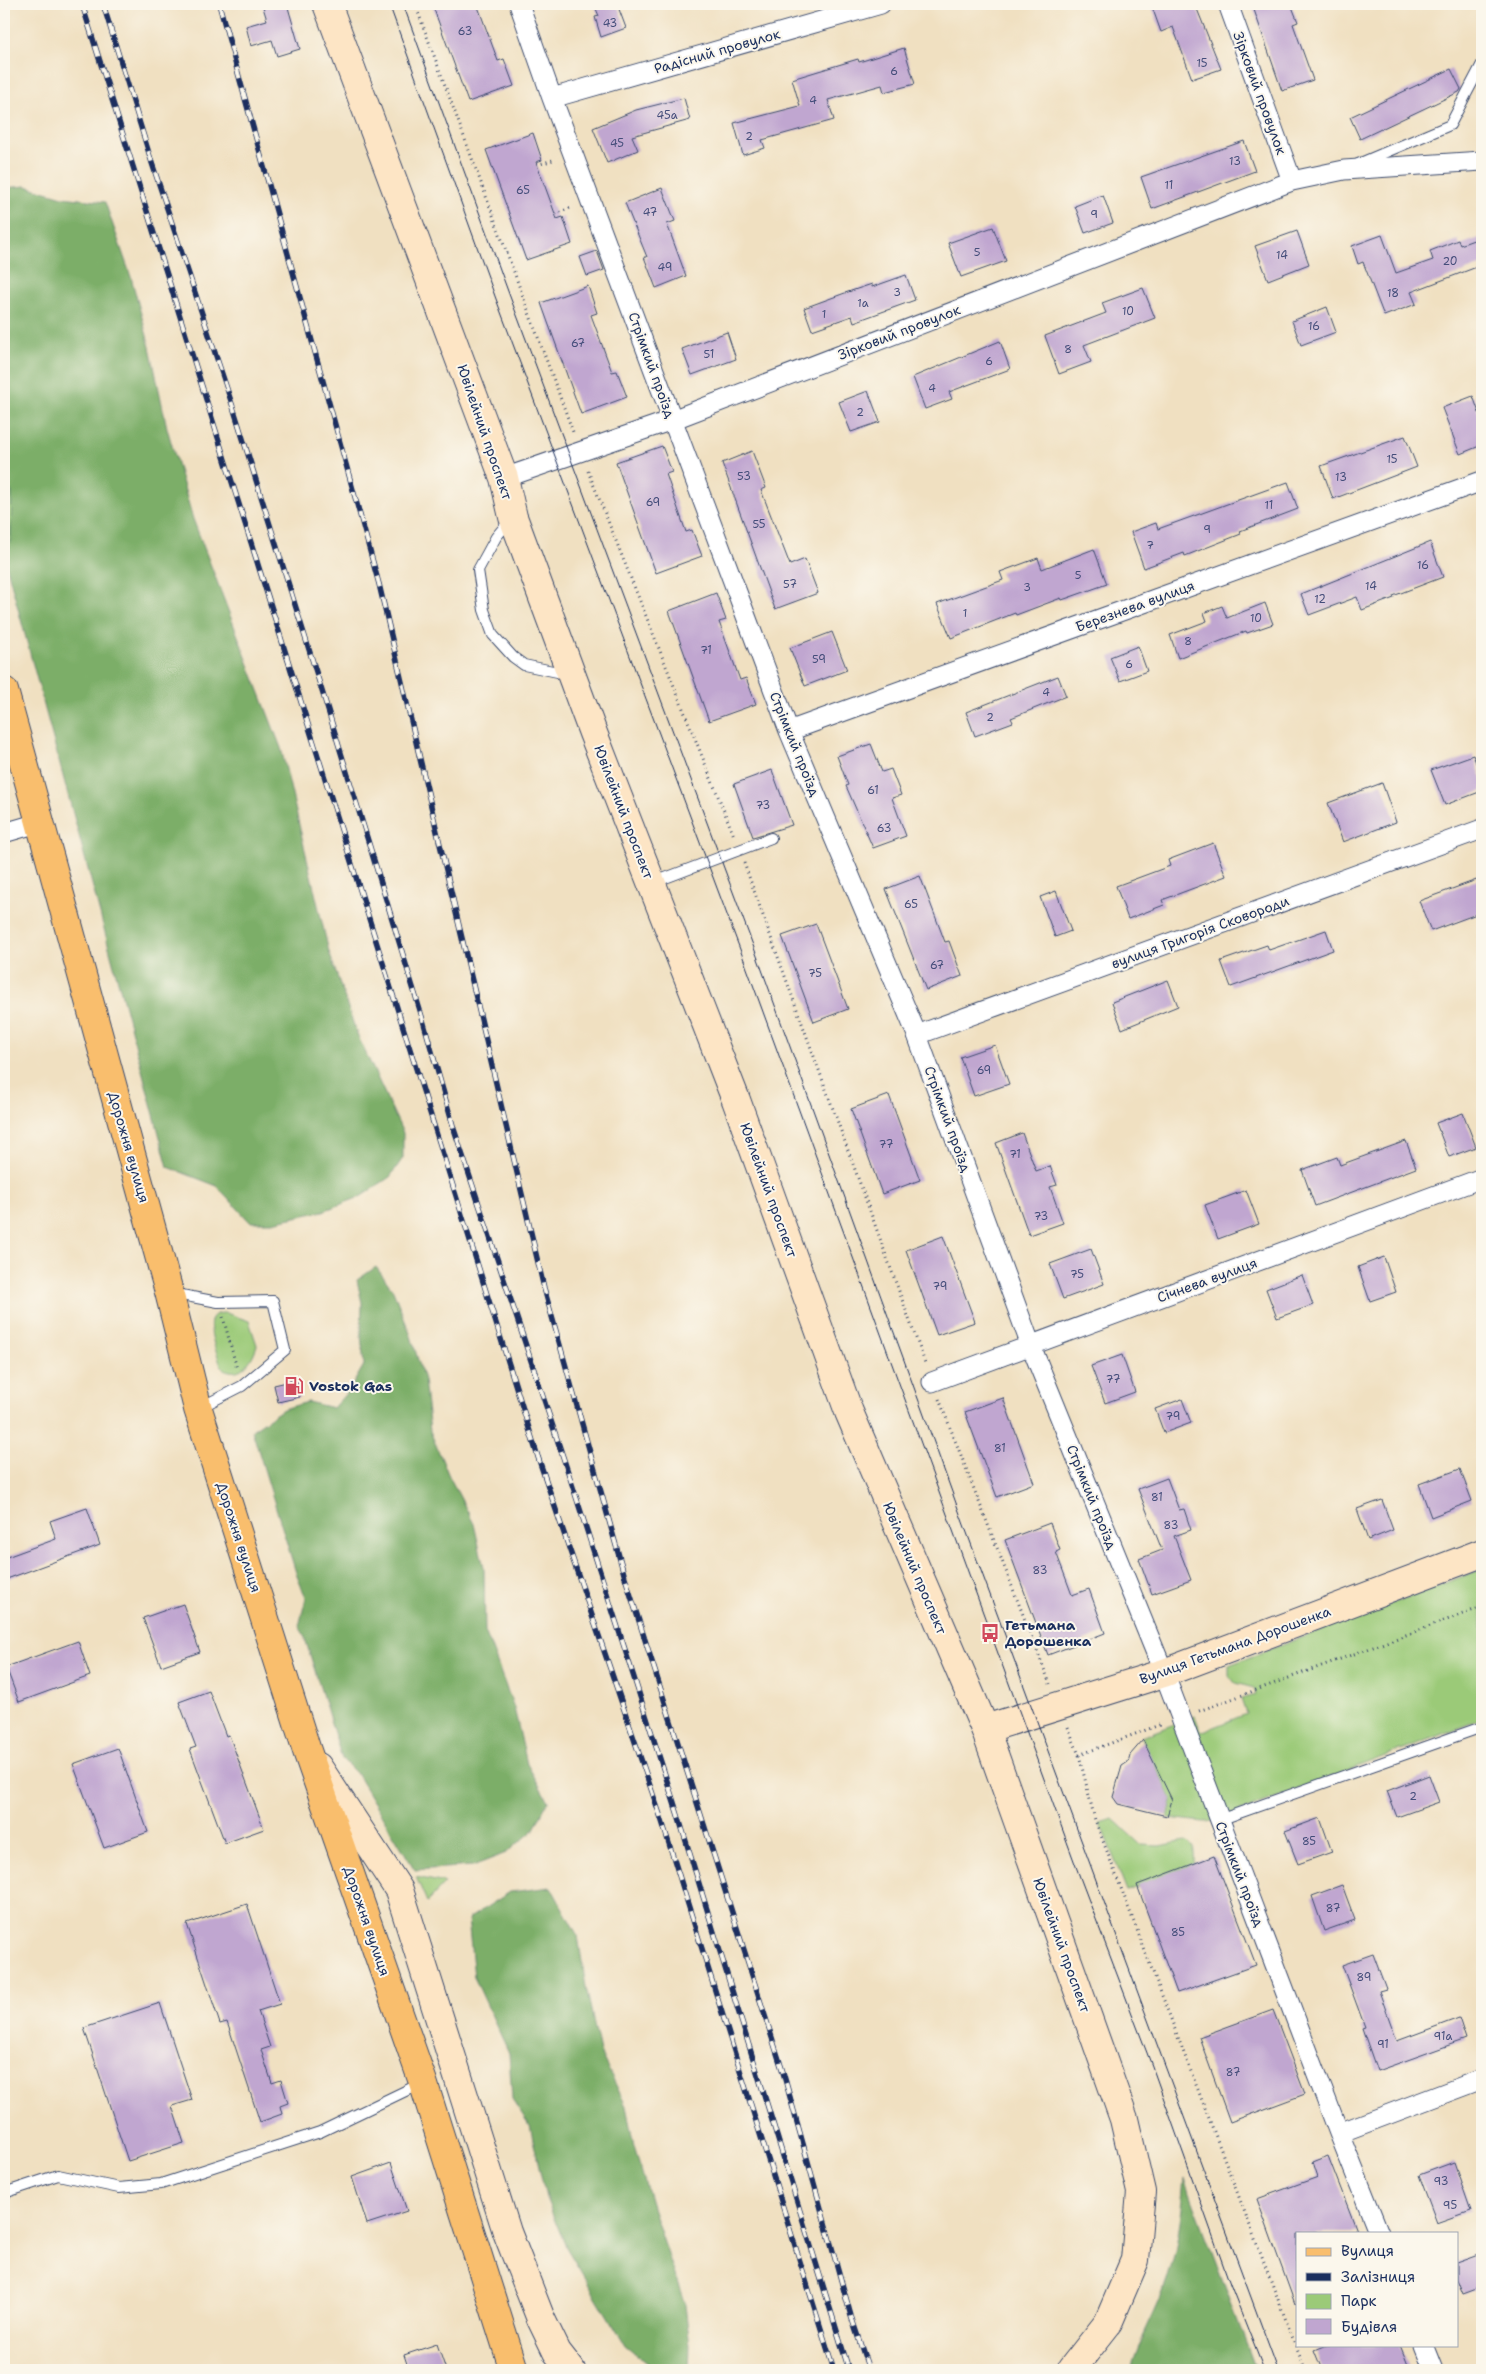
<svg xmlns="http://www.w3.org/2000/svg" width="1486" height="2374" font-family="'Shantell Sans',sans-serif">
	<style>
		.green { fill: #9bca78; stroke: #5b7c6b }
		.forest { fill: #7cae68; stroke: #4c6e63 }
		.building { fill: #c0a6d0 }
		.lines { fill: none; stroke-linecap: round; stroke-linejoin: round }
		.lane-casing { stroke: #3b4a6d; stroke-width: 12 }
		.street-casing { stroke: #3b4a6d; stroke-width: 21 }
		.secondary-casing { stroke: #3b4a6d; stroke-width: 30 }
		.primary-casing { stroke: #3b4a6d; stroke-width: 30 }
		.path { stroke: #3b4a6d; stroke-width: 3; stroke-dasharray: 1 4; stroke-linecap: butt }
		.lane { stroke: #fff; stroke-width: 10 }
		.street { stroke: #fff; stroke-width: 19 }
		.secondary { stroke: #fde5c5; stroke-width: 28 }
		.primary { stroke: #f9be6d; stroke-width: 28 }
		.tram { stroke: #1b2f5e; stroke-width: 1 }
		.rail-casing { stroke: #1b2f5e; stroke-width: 5.5 }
		.rail { stroke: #fbf7ec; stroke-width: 4; stroke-dasharray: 11; stroke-linecap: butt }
		.labels { text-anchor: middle; stroke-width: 4; stroke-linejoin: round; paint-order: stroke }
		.number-label { font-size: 11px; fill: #444d7a }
		.street-label { font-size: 14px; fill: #1b2f5e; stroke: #fbf7ec }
		.poi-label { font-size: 14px; font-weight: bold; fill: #1b2f5e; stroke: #fbf7ec; text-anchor: start }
	</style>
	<rect width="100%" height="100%" fill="#fbf7ec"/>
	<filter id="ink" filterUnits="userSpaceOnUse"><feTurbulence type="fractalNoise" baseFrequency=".02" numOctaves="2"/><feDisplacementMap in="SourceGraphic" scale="10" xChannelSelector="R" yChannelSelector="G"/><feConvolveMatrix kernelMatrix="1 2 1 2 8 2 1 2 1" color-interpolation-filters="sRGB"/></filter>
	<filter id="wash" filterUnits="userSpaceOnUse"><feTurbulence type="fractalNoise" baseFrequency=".0096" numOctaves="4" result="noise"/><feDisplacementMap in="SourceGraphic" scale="20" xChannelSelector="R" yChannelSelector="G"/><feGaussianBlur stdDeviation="1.12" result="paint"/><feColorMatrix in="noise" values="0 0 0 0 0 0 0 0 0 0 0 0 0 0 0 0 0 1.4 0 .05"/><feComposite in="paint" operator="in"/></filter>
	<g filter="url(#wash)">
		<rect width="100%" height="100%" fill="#f0e0c1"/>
		<path class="green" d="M 4,483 L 12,492 L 11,537 L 6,564 L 4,555 Z
			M 226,1313 L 249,1321 L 257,1345 C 252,1361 241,1379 222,1368 C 219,1358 206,1328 212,1318 C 215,1313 222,1313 226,1313 Z
			M 1482,1569 L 1482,1719 L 1215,1821 L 1204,1822 L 1168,1818 L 1172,1800 L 1141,1737 L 1195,1716 L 1201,1732 L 1246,1714 L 1241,1699 L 1256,1695 L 1254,1688 L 1235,1683 L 1229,1675 L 1229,1665 Z
			M 1113,1819 L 1141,1845 L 1160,1846 L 1186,1841 C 1196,1846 1194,1854 1194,1864 L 1127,1891 L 1100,1823 Z
			M 416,1877 L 445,1883 L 427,1902 Z"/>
		<path class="forest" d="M 26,186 L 63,197 L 105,202 L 131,277 L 150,347 L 167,428 L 193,519 L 281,748 L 329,952 L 357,1034 L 403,1133 L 403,1158 L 390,1177 L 360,1197 L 323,1211 L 273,1222 L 250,1222 L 217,1186 L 168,1167 L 6,564 L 11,537 L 12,492 L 4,483 L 4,188 Z
			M 376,1267 L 393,1290 L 411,1336 L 424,1380 L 430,1431 L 449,1476 L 474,1524 L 484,1568 L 485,1631 L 514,1708 L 527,1764 L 548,1801 L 533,1831 L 506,1853 L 473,1866 L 415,1870 L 356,1773 L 342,1759 L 304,1635 L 299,1626 L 306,1598 L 297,1576 L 252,1430 L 283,1409 L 308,1402 L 333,1408 L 350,1389 L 364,1365 L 361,1335 L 362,1303 L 357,1280 Z
			M 551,1887 L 578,1936 L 586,1987 L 600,2052 L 626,2106 L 634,2146 L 652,2207 L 685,2305 L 690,2346 L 689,2370 L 656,2370 L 625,2345 L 566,2247 L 546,2198 L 530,2126 L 512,2099 L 509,2053 L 474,1977 L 468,1919 L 510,1892 Z
			M 1185,2179 L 1256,2370 L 1131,2370 C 1138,2343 1153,2319 1163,2292 C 1177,2255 1181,2218 1185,2179 Z"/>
		<g id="blocks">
			<path class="building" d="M 262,4 L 287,4 L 300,49 L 277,56 L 272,40 L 251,46 L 246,26 L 267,20 Z
				M 432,4 L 477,4 L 498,61 L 504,59 L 514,86 L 468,102 Z
				M 594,4 L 617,4 L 626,28 L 601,37 L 595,17 L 599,16 Z
				M 1151,4 L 1195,4 L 1221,69 L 1192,79 L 1173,27 L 1161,32 Z
				M 1252,4 L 1291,4 L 1298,22 L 1293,24 L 1313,80 L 1282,91 Z
				M 904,48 L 915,84 L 884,92 L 882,85 L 828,100 L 834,120 L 762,140 L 765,148 L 743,155 L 734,123 L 800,106 L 792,79 L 858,59 L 859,62 Z
				M 1451,69 L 1461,89 L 1459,92 L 1360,139 L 1350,117 Z
				M 684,98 L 690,120 L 632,136 L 638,150 L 607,163 L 593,128 L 636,110 Z
				M 533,133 L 542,160 L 536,162 L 557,219 L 563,217 L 572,244 L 526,260 L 486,150 Z
				M 1244,141 L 1255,171 L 1152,209 L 1141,177 Z
				M 662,188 L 675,221 L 667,224 L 686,276 L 656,288 L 644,257 L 647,257 L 625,203 Z
				M 1103,195 L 1113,223 L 1085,233 L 1075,206 Z
				M 993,227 L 1006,261 L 961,277 L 948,243 Z
				M 1297,231 L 1309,264 L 1268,280 L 1255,246 Z
				M 1382,235 L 1396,273 L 1433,260 L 1430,251 L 1458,240 L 1460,245 L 1482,237 L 1482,265 L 1411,292 L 1416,304 L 1384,316 L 1363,262 L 1358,264 L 1352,246 Z
				M 597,251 L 604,270 L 587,276 L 580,257 Z
				M 906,275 L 915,300 L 854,322 L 852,316 L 812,330 L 804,308 L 845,293 L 872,284 L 872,287 Z
				M 588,286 L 597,313 L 591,315 L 612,372 L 617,371 L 627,397 L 581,414 L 541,303 Z
				M 1143,288 L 1155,318 L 1084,345 L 1091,362 L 1059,374 L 1045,336 L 1106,313 L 1102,303 Z
				M 1327,307 L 1336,332 L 1301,345 L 1292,321 Z
				M 727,332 L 736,359 L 692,375 L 682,349 Z
				M 1000,341 L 1010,369 L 949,392 L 952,399 L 925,409 L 913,377 Z
				M 868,391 L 880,422 L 851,432 L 839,402 Z
				M 1473,396 L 1482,421 L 1482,445 L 1460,454 L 1442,408 Z
				M 1405,436 L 1417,467 L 1333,499 L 1321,466 Z
				M 662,446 L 672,472 L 666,474 L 686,532 L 692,530 L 702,556 L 656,573 L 616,462 Z
				M 752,451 L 766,488 L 761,490 L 790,565 L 805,559 L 818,593 L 775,609 L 722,463 Z
				M 1288,482 L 1298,509 L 1240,531 L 1241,534 L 1185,556 L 1184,553 L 1144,568 L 1131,532 L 1156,523 L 1158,529 Z
				M 1430,542 L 1443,577 L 1393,596 L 1394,598 L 1362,610 L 1357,597 L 1309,615 L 1301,594 Z
				M 1094,549 L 1107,584 L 1062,600 L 1061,598 L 1016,615 L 1015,613 L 951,638 L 937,604 L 1003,580 L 1000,572 L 1038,558 L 1042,569 Z
				M 716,593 L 726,620 L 719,622 L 740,680 L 746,678 L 756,704 L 709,721 L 669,611 Z
				M 1265,603 L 1273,624 L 1247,633 L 1246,631 L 1178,658 L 1170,635 L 1207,621 L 1204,613 L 1222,606 L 1227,618 Z
				M 832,632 L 847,670 L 805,686 L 790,648 Z
				M 1138,646 L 1147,671 L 1120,681 L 1110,657 Z
				M 1058,676 L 1066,696 L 1011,718 L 1013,722 L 975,736 L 966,712 Z
				M 871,744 L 882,772 L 891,769 L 901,795 L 892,798 L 906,836 L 873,848 L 846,786 L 848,785 L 837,756 Z
				M 1473,755 L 1482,778 L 1482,791 L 1445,805 L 1431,770 Z
				M 772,770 L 792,825 L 753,837 L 734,784 Z
				M 1382,783 L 1396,822 L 1343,842 L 1328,803 Z
				M 1213,843 L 1226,876 L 1162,900 L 1164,905 L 1128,919 L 1116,886 L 1170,866 L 1168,860 Z
				M 920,876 L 945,942 L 949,941 L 962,976 L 926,990 L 886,889 Z
				M 1482,878 L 1482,912 L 1431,931 L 1419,901 Z
				M 1056,891 L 1071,931 L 1055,937 L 1040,897 Z
				M 816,924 L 848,1009 L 814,1022 L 782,936 Z
				M 1326,930 L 1333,950 L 1231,987 L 1221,961 L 1267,945 L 1269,950 Z
				M 1168,980 L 1178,1006 L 1122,1029 L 1112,1002 Z
				M 995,1045 L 1009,1084 L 974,1096 L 960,1057 Z
				M 889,1095 L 920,1180 L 882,1194 L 851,1109 Z
				M 1463,1113 L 1476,1147 L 1449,1157 L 1436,1123 Z
				M 1022,1133 L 1036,1171 L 1050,1166 L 1057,1185 L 1050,1187 L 1063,1223 L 1029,1235 L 996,1143 Z
				M 1406,1141 L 1416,1168 L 1315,1206 L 1302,1170 L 1337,1157 L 1340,1165 Z
				M 1246,1190 L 1259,1224 L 1218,1239 L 1205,1205 Z
				M 943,1236 L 975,1322 L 937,1335 L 906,1250 Z
				M 1091,1249 L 1104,1284 L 1063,1299 L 1050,1264 Z
				M 1384,1257 L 1396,1292 L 1370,1301 L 1358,1267 Z
				M 1302,1275 L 1313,1305 L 1277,1318 L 1266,1289 Z
				M 1122,1355 L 1135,1392 L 1105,1403 L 1091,1366 Z
				M 296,1380 L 300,1397 L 278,1402 L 274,1385 Z
				M 1003,1398 L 1034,1483 L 997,1497 L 965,1412 Z
				M 1182,1399 L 1191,1423 L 1164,1433 L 1155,1409 Z
				M 1460,1469 L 1472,1501 L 1431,1517 L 1419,1484 Z
				M 1167,1478 L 1179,1510 L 1184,1509 L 1191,1530 L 1174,1536 L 1191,1580 L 1152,1594 L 1139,1559 L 1162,1550 L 1138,1489 Z
				M 1382,1500 L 1393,1530 L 1368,1540 L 1357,1509 Z
				M 87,1508 L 100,1545 L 4,1580 L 4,1558 L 56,1539 L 50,1521 Z
				M 1050,1523 L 1060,1550 L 1056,1552 L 1072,1595 L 1089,1589 L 1105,1633 L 1048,1655 L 1005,1540 Z
				M 183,1604 L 200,1652 L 161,1666 L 143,1618 Z
				M 78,1641 L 90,1676 L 19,1702 L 6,1667 Z
				M 209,1691 L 226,1736 L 229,1735 L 264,1829 L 225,1843 L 190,1749 L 196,1747 L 179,1702 Z
				M 1143,1740 L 1172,1800 L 1167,1816 L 1118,1804 L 1113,1797 L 1122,1766 L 1128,1762 L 1130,1755 Z
				M 118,1748 L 148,1832 L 104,1848 L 73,1764 Z
				M 1429,1775 L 1439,1802 L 1397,1817 L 1387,1791 Z
				M 1320,1818 L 1332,1852 L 1298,1864 L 1285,1831 Z
				M 1214,1856 L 1256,1965 L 1177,1993 L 1137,1885 Z
				M 1342,1885 L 1355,1920 L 1324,1931 L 1312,1896 Z
				M 247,1904 L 280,2004 L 258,2011 L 270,2047 L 261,2050 L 272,2083 L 281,2080 L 288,2103 L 280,2106 L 282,2114 L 260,2122 L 227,2022 L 220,2024 L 187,1924 Z
				M 1373,1954 L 1386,1989 L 1379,1991 L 1397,2041 L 1459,2018 L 1466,2039 L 1377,2071 L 1362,2028 L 1365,2027 L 1342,1965 Z
				M 160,2003 L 192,2100 L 172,2106 L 184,2143 L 128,2161 L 84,2028 Z
				M 1273,2010 L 1305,2094 L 1230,2122 L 1199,2037 Z
				M 1328,2156 L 1358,2233 L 1297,2233 L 1297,2303 L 1295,2304 L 1257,2199 L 1318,2177 L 1313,2162 Z
				M 1454,2162 L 1471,2211 L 1437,2223 L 1419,2175 Z
				M 391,2163 L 407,2211 L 367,2224 L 352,2177 Z
				M 1482,2253 L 1482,2287 L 1463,2294 L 1457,2279 L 1457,2262 Z
				M 437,2344 L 446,2370 L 409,2370 L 404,2355 Z
				M 1327,2345 L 1400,2345 L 1410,2370 L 1323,2370 L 1315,2350 Z"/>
		</g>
	</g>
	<g filter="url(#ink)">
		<use href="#blocks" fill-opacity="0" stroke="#3b4a6d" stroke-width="1"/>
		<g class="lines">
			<g class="lane-casing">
				<path id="lane" d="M 1358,164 L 1450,125 L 1482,64
					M 511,519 L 496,537 L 478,570 L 484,610 L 493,635 L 513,657 L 524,665 L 567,674
					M 652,883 L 771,838
					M 171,1293 L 218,1302 L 273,1301 L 285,1350 L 242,1386 L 199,1408
					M 1219,1820 L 1482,1727
					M 4,2193 L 58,2175 L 119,2188 L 161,2184 L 320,2132 L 422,2083"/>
			</g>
			<g class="street-casing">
				<path id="street" d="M 519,4 L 552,98 L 789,731 L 917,1035 L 1031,1346 L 1164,1673 L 1339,2133 L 1379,2233
					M 552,98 L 881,4
					M 1292,181 L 1344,170 L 1482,161
					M 504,478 L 672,420 L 1292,181 L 1228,4
					M 789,731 L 1482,481
					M 4,833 L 38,823
					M 917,1035 L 1482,829
					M 932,1382 L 1482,1178
					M 1339,2133 L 1482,2079
					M 1424,2345 L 1434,2370"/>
			</g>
			<g class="secondary-casing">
				<path id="secondary" d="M 327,4 L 504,478 L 513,517 L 593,733 L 736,1100 L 849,1412 L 985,1729 L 1124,2119 L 1141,2192 L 1135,2260 L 1108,2323 L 1071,2370
					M 985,1729 L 1164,1673 L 1482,1553
					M 318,1767 L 399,1890 L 507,2232 L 541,2319 L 557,2352 L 571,2370"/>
			</g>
			<g class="primary-casing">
				<path id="primary" d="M 4,691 L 169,1292 L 198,1409 L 307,1751 L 423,2082 L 514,2370"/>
			</g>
			<path class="path" d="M 415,4 L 573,432
				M 537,165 L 553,160
				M 555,214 L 573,207
				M 588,471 L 734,836
				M 744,863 L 925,1363
				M 223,1317 L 237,1369
				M 939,1399 L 1050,1684
				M 1199,1711 L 1482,1607
				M 1068,1727 L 1079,1755 L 1162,1724
				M 1079,1755 L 1095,1820 L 1305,2370"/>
			<use href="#lane" class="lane"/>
			<use href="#street" class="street"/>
			<use href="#secondary" class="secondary"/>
			<use href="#primary" class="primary"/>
			<path class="tram" d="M 389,4 L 496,299 L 744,960 L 1081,1880 L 1152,2066 L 1230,2284 L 1264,2370
				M 403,4 L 509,294 L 757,956 L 960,1514 L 1278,2370"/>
			<g class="rail-casing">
				<path id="rail" d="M 82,4 L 538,1457 L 661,1818 L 834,2370
					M 103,4 L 152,163 L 235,413 L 327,707 L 423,1020 L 454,1129 L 572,1484 L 677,1812 L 849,2370
					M 219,4 L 379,584 L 544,1288 L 624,1574 L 783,2072 L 851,2316 L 869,2370"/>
			</g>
			<use href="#rail" class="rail"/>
		</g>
	</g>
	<defs>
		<g id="fuel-bare" transform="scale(1.5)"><path d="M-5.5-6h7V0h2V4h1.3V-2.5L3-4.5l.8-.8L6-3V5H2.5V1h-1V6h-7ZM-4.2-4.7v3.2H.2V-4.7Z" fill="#d1495b" stroke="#fbf7ec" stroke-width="2.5" paint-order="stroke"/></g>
		<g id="bus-bare" transform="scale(1.5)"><path d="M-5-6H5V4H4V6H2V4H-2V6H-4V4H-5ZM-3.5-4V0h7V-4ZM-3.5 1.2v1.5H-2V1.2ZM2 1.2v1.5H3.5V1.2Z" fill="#d1495b" stroke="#fbf7ec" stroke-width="2.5" paint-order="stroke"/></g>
	</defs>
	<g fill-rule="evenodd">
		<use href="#fuel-bare" x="294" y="1386"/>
		<use href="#bus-bare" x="990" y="1633"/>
	</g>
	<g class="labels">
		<g class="number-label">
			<text x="610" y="27">43</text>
			<text x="465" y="35">63</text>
			<text x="1202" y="67">15</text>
			<text x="894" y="75">6</text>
			<text x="813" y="104">4</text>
			<text x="667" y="119">45а</text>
			<text x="749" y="140">2</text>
			<text x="617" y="147">45</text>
			<text x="1235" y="165">13</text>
			<text x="1169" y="189">11</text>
			<text x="523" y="194">65</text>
			<text x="650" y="216">47</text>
			<text x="1094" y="218">9</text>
			<text x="977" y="256">5</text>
			<text x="1282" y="259">14</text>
			<text x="1450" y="265">20</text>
			<text x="665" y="271">49</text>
			<text x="897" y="296">3</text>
			<text x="1393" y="297">18</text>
			<text x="863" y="307">1а</text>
			<text x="1128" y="315">10</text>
			<text x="824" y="318">1</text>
			<text x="1314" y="330">16</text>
			<text x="578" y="347">67</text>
			<text x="1068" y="353">8</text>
			<text x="709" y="358">51</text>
			<text x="989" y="365">6</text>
			<text x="932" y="392">4</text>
			<text x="860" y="416">2</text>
			<text x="1392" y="463">15</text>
			<text x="744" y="480">53</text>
			<text x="1341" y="481">13</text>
			<text x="653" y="506">69</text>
			<text x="1269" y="509">11</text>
			<text x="759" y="528">55</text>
			<text x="1207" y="533">9</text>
			<text x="1150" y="549">7</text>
			<text x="1423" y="569">16</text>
			<text x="1078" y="579">5</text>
			<text x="790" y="588">57</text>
			<text x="1371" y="590">14</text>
			<text x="1027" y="591">3</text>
			<text x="1320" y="603">12</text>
			<text x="965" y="617">1</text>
			<text x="1256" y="622">10</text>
			<text x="1188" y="645">8</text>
			<text x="706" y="654">71</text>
			<text x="819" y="663">59</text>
			<text x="1129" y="668">6</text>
			<text x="1046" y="696">4</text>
			<text x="990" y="721">2</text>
			<text x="873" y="794">61</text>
			<text x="763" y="809">73</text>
			<text x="884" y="832">63</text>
			<text x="911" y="908">65</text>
			<text x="937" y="969">67</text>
			<text x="815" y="977">75</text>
			<text x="984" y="1074">69</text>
			<text x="886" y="1148">77</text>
			<text x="1015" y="1158">71</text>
			<text x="1041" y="1220">73</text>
			<text x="1077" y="1278">75</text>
			<text x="940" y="1290">79</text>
			<text x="1113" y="1383">77</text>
			<text x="1173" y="1420">79</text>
			<text x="1000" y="1452">81</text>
			<text x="1157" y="1501">81</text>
			<text x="1171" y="1529">83</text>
			<text x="1040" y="1574">83</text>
			<text x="1413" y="1800">2</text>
			<text x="1309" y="1845">85</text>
			<text x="1333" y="1912">87</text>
			<text x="1178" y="1936">85</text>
			<text x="1364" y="1981">89</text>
			<text x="1443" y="2040">91а</text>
			<text x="1383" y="2048">91</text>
			<text x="1233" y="2076">87</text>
			<text x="1441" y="2185">93</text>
			<text x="1450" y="2209">95</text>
		</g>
		<g class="street-label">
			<text transform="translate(717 51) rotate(-16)" y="5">Радісний провулок</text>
			<text transform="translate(1260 93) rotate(70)" y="5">Зірковий провулок</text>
			<text transform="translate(899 332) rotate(-21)" y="5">Зірковий провулок</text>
			<text transform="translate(652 365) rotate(70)" y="5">Стрімкий проїзд</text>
			<text transform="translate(485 432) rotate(71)" y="5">Ювілейний проспект</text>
			<text transform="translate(1135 606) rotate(-20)" y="5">Березнева вулиця</text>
			<text transform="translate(795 744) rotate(68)" y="5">Стрімкий проїзд</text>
			<text transform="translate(624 812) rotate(69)" y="5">Ювілейний проспект</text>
			<text transform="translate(1200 932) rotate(-20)" y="5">вулиця Григорія Сковороди</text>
			<text transform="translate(948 1119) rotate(70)" y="5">Стрімкий проїзд</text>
			<text transform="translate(129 1147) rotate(74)" y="5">Дорожня вулиця</text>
			<text transform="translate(769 1190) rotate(70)" y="5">Ювілейний проспект</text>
			<text transform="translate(1207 1280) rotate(-20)" y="5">Січнева вулиця</text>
			<text transform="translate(1092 1497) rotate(68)" y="5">Стрімкий проїзд</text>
			<text transform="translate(239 1537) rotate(72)" y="5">Дорожня вулиця</text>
			<text transform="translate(915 1568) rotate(67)" y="5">Ювілейний проспект</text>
			<text transform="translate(1235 1645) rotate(-20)" y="5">Вулиця Гетьмана Дорошенка</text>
			<text transform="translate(1240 1874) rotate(69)" y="5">Стрімкий проїзд</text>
			<text transform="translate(367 1921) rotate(71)" y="5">Дорожня вулиця</text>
			<text transform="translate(1062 1945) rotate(70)" y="5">Ювілейний проспект</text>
		</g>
		<g class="poi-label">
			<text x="309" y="1391">Vostok Gas</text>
			<text x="1005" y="1630">Гетьмана<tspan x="1005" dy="16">Дорошенка</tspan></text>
		</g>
	</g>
	<rect width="1486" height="2374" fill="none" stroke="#fbf7ec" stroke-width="20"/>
	<rect x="1296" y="2232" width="162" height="115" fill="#fbf7ec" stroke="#a1a7b3"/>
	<rect x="1306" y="2248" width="25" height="8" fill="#f9be6d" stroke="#a1a7b3"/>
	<text x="1341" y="2256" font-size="15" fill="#1b2f5e">Вулиця</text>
	<rect x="1306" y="2273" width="25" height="8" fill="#1b2f5e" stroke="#a1a7b3"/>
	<text x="1341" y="2282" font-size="15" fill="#1b2f5e">Залізниця</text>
	<rect x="1306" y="2294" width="25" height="15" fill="#9bca78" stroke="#a1a7b3"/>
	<text x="1341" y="2306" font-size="15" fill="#1b2f5e">Парк</text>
	<rect x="1306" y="2319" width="25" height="15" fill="#c0a6d0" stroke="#a1a7b3"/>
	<text x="1341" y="2332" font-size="15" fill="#1b2f5e">Будівля</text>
</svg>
